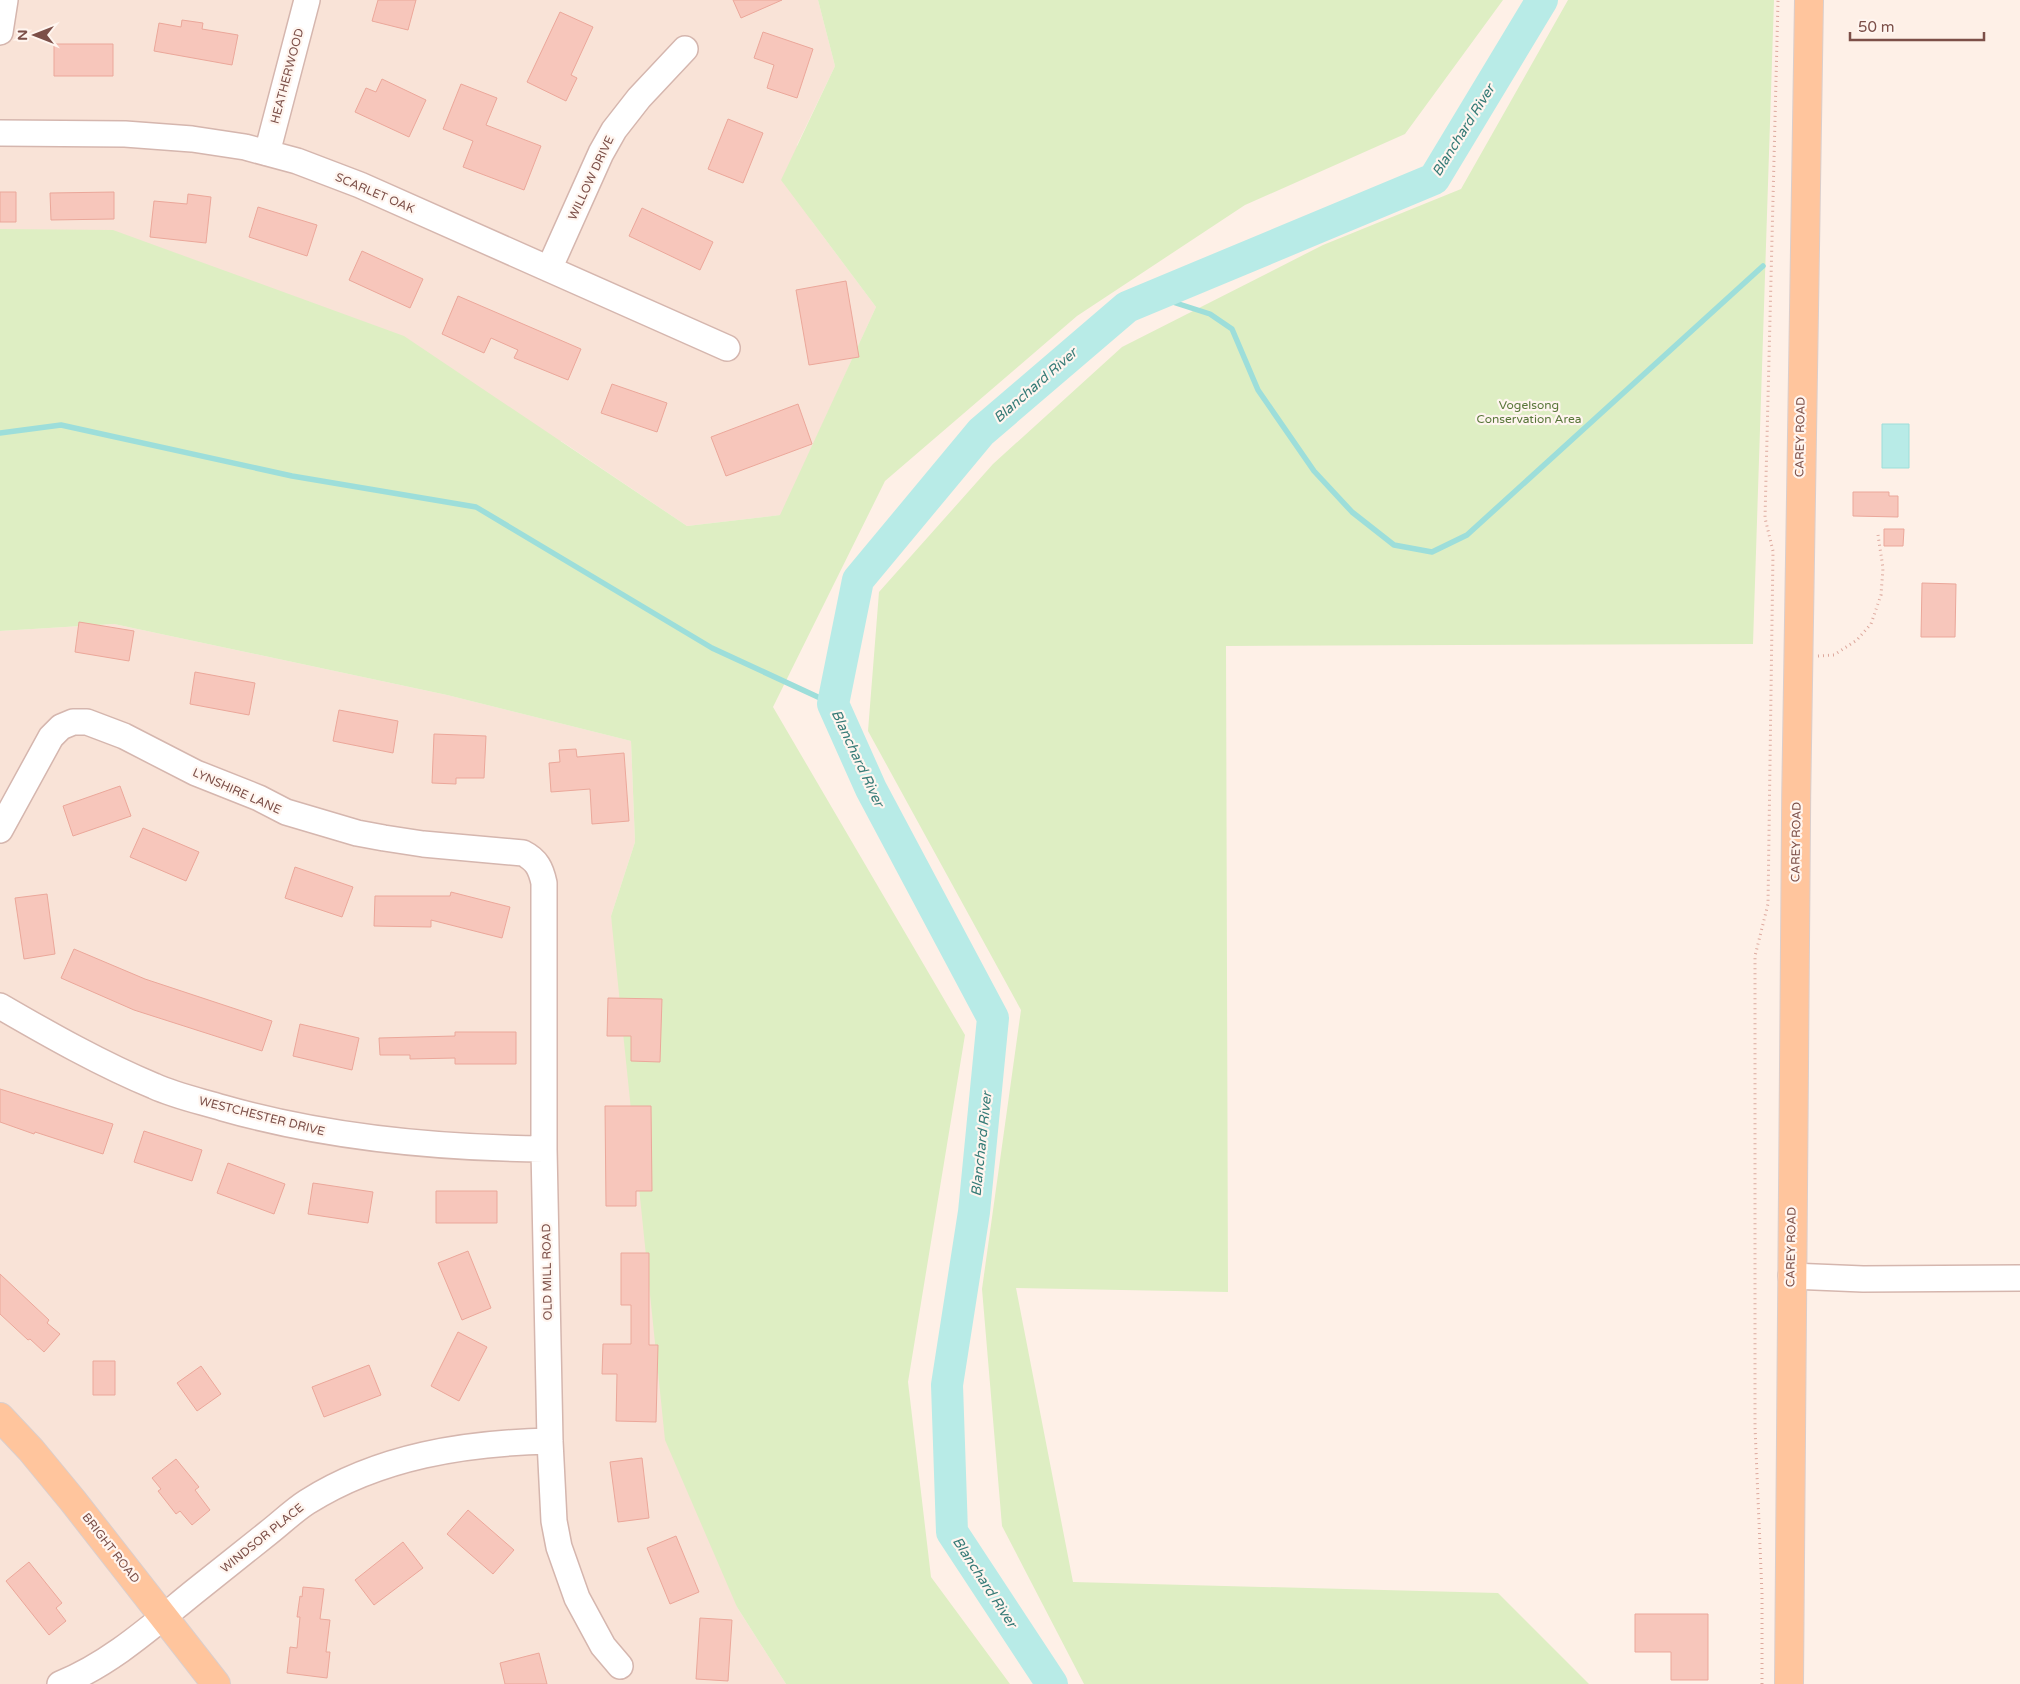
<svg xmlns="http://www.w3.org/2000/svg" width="2020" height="1684" font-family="'Varela Round',sans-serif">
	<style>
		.residential { fill: #f9e3d7 }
		.green { fill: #deeec3 }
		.water { fill: #b8ebe7; stroke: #9ddeda }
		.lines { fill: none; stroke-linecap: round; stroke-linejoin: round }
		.stream { stroke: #9ddeda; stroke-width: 5.5 }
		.river { stroke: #b8ebe7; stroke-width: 32 }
		.building { fill: #f7c6bb; stroke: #eba79a }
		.minor-casing { stroke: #d5b6ae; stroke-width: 28 }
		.major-casing { stroke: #dacecc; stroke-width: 30 }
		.path { stroke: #dda89d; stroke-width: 3; stroke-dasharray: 1 4; stroke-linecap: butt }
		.minor { stroke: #fff; stroke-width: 25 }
		.major { stroke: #ffc59d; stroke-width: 28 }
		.labels { text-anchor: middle; stroke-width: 4.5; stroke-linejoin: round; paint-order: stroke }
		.street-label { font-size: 12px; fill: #7c4f48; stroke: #fff5ef }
		.park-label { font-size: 12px; fill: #587639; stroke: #fff5ef }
		.water-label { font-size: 14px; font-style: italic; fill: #367b77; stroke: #fff5ef }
	</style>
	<rect width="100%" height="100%" fill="#fef0e7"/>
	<path class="residential" d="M 0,0 L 818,0 L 835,66 L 797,145 L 811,220 L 876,307 L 781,515 L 687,526 L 561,441 L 0,416 Z
		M 114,624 L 447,695 L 631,741 L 635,842 L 611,916 L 737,1607 L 786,1684 L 0,1684 L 0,631 Z"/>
	<path class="green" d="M 818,0 L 1503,0 L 1405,134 L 1245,205 L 1077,316 L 885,481 L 773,707 L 965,1035 L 908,1382 L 931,1577 L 1010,1684 L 786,1684 L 737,1607 L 665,1440 L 611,916 L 635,842 L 631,741 L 447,695 L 114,624 L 0,631 L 0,229 L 113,230 L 404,336 L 687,526 L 780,515 L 876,307 L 781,180 L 835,66 Z
		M 1568,0 L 1774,0 L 1753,644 L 1226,646 L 1228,1292 L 1016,1288 L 1073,1582 L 1498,1593 L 1589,1684 L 1084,1684 L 1002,1526 L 982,1289 L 1021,1010 L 868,731 L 879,592 L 993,464 L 1122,347 L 1323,245 L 1461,189 Z"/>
	<path class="water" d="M 1882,424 L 1909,424 L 1909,468 L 1882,468 Z"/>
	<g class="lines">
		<path class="stream" d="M 1154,296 L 1210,314 L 1232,329 L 1258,390 L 1314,471 L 1352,512 L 1394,545 L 1432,552 L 1467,535 L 1763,266
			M 0,433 L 61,425 L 292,476 L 476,507 L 712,648 L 833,704"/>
		<path class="river" d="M 1052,1684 L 952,1532 L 947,1385 L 974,1212 L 993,1018 L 871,789 L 833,704 L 858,580 L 981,432 L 1127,307 L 1434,179 L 1542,0"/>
	</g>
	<path class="building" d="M 378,0 L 416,0 L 408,30 L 372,21 Z
		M 733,0 L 782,0 L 741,18 Z
		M 560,12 L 593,27 L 571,75 L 577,78 L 566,101 L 527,82 Z
		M 182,20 L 203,23 L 202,29 L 238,35 L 232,65 L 154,51 L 159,23 L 181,27 Z
		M 763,32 L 813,49 L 797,98 L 767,88 L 774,65 L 754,58 Z
		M 54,44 L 113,44 L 113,76 L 54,76 Z
		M 382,79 L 426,100 L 409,137 L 355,112 L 366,88 L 376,92 Z
		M 461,84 L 497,98 L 486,125 L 541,146 L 524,190 L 463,167 L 473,141 L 443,129 Z
		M 728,119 L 763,133 L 743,183 L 708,169 Z
		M 0,192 L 16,192 L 16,222 L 0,222 Z
		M 114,192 L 114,219 L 51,220 L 50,193 Z
		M 188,194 L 211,197 L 206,243 L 150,237 L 154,201 L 187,204 Z
		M 258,207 L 317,225 L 307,256 L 249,237 Z
		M 642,208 L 713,242 L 700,270 L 629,236 Z
		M 362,251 L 423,279 L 410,308 L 349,280 Z
		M 846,281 L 859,357 L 809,365 L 796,290 Z
		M 458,296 L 581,349 L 568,380 L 514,358 L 518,350 L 491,338 L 484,353 L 442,334 Z
		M 612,384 L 667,403 L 657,432 L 601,413 Z
		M 798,404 L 812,444 L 726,476 L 711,437 Z
		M 1853,492 L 1889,492 L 1889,496 L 1898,496 L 1898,517 L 1853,516 Z
		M 1884,529 L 1904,529 L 1903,546 L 1884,546 Z
		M 1922,583 L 1956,584 L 1955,637 L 1921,637 Z
		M 79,622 L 134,631 L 129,661 L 75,652 Z
		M 195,672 L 255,683 L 249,715 L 190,704 Z
		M 339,710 L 398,721 L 393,753 L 333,741 Z
		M 434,734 L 486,736 L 484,778 L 456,778 L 456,784 L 432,783 Z
		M 576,749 L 577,757 L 624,753 L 629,821 L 592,824 L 590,789 L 551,792 L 549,763 L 560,762 L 559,750 Z
		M 120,786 L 131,816 L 73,836 L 63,806 Z
		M 143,828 L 199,852 L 186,881 L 130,857 Z
		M 295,867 L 353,887 L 342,917 L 285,898 Z
		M 451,892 L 510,907 L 502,938 L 431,920 L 431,927 L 374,926 L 375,896 L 450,896 Z
		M 47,894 L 55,954 L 24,959 L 15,898 Z
		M 74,949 L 145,979 L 272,1021 L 262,1051 L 134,1010 L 61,978 Z
		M 608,998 L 662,999 L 660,1062 L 631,1061 L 631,1036 L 607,1036 Z
		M 300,1024 L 359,1038 L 352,1070 L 293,1056 Z
		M 455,1032 L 516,1032 L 516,1064 L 455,1064 L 455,1058 L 410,1059 L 410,1055 L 380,1055 L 379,1038 L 455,1036 Z
		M 0,1089 L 113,1124 L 103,1154 L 35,1132 L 34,1134 L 0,1122 Z
		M 605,1106 L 651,1106 L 652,1191 L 636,1191 L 636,1206 L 606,1206 Z
		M 144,1131 L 202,1150 L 192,1181 L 134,1162 Z
		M 228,1163 L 285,1184 L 274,1214 L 217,1193 Z
		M 313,1183 L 373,1192 L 368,1223 L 308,1214 Z
		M 436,1191 L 497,1191 L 497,1223 L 436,1223 Z
		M 468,1251 L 491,1308 L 462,1320 L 438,1263 Z
		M 621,1253 L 649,1253 L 649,1345 L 658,1345 L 656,1422 L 616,1421 L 617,1374 L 602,1374 L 603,1344 L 631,1344 L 631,1305 L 621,1305 Z
		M 0,1274 L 49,1320 L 47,1323 L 60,1334 L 44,1352 L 30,1339 L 28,1340 L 0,1314 Z
		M 458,1332 L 487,1347 L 459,1401 L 431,1386 Z
		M 93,1361 L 115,1361 L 115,1395 L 93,1395 Z
		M 369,1365 L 381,1395 L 324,1417 L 312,1387 Z
		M 201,1366 L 221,1394 L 197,1411 L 177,1383 Z
		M 642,1458 L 649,1518 L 618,1522 L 610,1462 Z
		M 176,1459 L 199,1487 L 195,1490 L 210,1510 L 192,1525 L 180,1511 L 176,1514 L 158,1491 L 161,1489 L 152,1478 Z
		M 468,1510 L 514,1550 L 493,1574 L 447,1534 Z
		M 676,1536 L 699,1592 L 670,1604 L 647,1548 Z
		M 403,1542 L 423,1568 L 374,1605 L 355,1580 Z
		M 29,1562 L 62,1603 L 56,1608 L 66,1621 L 49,1635 L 6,1581 Z
		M 303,1587 L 324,1589 L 320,1619 L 330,1620 L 326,1652 L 330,1652 L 327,1678 L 287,1673 L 290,1647 L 297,1648 L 300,1617 L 297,1617 L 300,1596 L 302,1597 Z
		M 1635,1614 L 1708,1614 L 1708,1680 L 1671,1680 L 1671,1652 L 1635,1652 Z
		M 700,1618 L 732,1620 L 728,1681 L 696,1679 Z
		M 539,1653 L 547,1684 L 505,1684 L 500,1663 Z"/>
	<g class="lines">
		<g class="minor-casing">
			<path id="minor" d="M 0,32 L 5,0
				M 0,133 L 125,134 L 192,139 L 245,147 L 297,161 L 360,185 L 727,348
				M 267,153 L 307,0
				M 549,269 L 601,153 L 614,130 L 639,98 L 685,49
				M 0,830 L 51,737 L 61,727 L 73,722 L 87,722 L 124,736 L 196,773 L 259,798 L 286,812 L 357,833 L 384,838 L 423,844 L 523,853 C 537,860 541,869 544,883 L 544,1149 L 550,1441 L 554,1521 L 559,1547 L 577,1598 L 603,1646 L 620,1666
				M 0,1006 C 50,1035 101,1064 154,1086 C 176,1096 200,1101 223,1108 C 328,1138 436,1148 544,1149
				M 1791,1276 L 1863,1279 L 2020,1278
				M 60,1684 C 110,1664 152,1626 194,1592 C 219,1572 243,1553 268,1533 C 281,1523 293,1511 307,1502 C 380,1456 465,1443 550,1441"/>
		</g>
		<g class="major-casing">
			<path id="major" d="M 0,1417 L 31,1450 L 73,1501 L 216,1684
				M 1789,1684 C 1791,1123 1798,561 1809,0"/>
		</g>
		<path class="path" d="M 1818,656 L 1834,655 L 1857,640 L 1871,624 L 1881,595 L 1883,568 L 1878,535
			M 1762,1684 L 1762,1594 L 1755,1427 L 1755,956 L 1768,904 L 1773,551 L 1765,518 L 1778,0"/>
		<use href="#minor" class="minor"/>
		<use href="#major" class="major"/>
	</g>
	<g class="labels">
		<g class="street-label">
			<text transform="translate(287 76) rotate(-75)" y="4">HEATHERWOOD</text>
			<text transform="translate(591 178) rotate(-65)" y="4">WILLOW DRIVE</text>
			<text transform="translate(375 193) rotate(23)" y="4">SCARLET OAK</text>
			<text transform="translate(1800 437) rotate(-89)" y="4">CAREY ROAD</text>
			<text transform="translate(237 791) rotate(24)" y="4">LYNSHIRE LANE</text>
			<text transform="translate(1796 842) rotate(-89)" y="4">CAREY ROAD</text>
			<text transform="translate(262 1116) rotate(14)" y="4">WESTCHESTER DRIVE</text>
			<text transform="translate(1791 1247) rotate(-89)" y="4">CAREY ROAD</text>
			<text transform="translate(547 1272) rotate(-91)" y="4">OLD MILL ROAD</text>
			<text transform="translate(262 1538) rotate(-39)" y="4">WINDSOR PLACE</text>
			<text transform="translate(111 1548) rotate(52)" y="4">BRIGHT ROAD</text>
		</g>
		<g class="park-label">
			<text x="1529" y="409">Vogelsong<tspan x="1529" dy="14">Conservation Area</tspan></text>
		</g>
		<g class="water-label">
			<text transform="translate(1463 130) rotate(-58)" y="5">Blanchard River</text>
			<text transform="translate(1035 385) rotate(-41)" y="5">Blanchard River</text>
			<text transform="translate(858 758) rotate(65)" y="5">Blanchard River</text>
			<text transform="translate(981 1144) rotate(-84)" y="5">Blanchard River</text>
			<text transform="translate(985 1582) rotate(57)" y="5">Blanchard River</text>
		</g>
	</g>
	<g transform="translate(35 35) rotate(270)" stroke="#fff5ef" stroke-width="4" paint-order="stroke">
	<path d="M0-4L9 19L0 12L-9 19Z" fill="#7c4f48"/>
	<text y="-8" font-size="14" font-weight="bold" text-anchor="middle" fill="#7c4f48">N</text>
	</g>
	<path d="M1850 32v8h134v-8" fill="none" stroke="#7c4f48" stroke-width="2.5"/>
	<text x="1858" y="32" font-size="15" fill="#7c4f48" stroke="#fff5ef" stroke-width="4" paint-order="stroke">50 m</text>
</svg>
